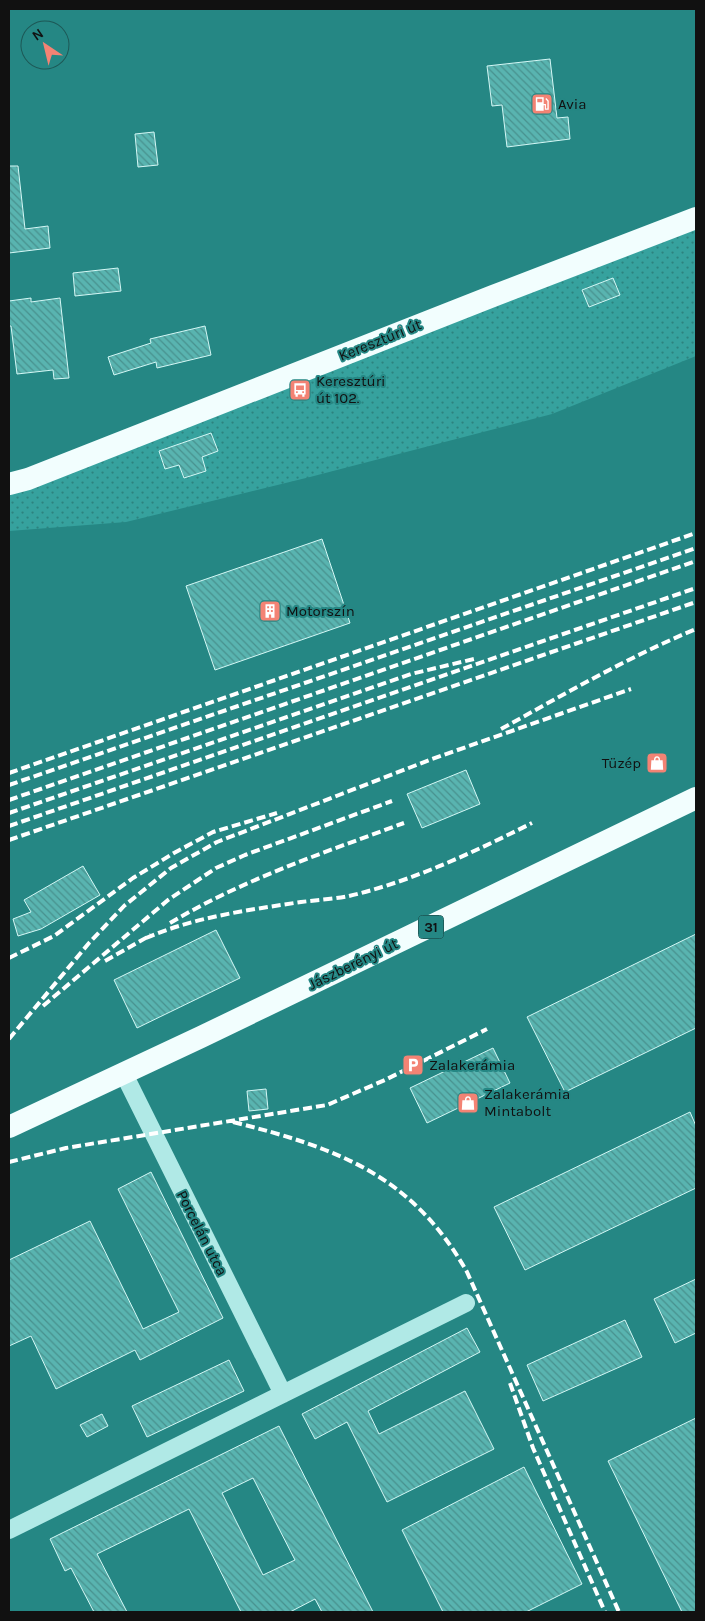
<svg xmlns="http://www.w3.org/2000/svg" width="705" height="1621" font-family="Karla,sans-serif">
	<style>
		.grass { fill: url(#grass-dots) }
		.building { fill: url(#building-back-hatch); stroke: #d4f7f5; fill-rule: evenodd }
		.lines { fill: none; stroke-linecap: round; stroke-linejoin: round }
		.minor { stroke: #b0e9e6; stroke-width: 18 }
		.major { stroke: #f2fefe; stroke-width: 22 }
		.rail { stroke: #fff; stroke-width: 4; stroke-dasharray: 9 4; stroke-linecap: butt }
		.labels { text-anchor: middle; stroke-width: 4; stroke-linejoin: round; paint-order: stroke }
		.shield { fill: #258784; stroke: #173434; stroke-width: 1 }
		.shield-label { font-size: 14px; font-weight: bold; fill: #111 }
		.poi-label { font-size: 15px; fill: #111; stroke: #258784; text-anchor: start }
		.street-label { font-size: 15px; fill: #111; stroke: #258784 }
	</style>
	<defs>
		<pattern id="grass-dots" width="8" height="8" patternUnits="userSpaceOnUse" patternTransform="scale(1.25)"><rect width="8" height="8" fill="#36a29e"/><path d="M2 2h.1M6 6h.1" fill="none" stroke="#2c837f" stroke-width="1.8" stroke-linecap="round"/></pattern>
		<pattern id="building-back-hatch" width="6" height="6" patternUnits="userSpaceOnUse" patternTransform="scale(1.25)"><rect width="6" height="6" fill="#59b4b0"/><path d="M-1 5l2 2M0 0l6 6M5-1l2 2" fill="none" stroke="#48918e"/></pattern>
	</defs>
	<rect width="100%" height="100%" fill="#258784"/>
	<path class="grass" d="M 696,225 L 696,356 L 552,414 L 310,477 L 126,522 L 9,531 L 9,478 Z"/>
	<path class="building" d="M 550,59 L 557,118 L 568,117 L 570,139 L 507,147 L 502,105 L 492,106 L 487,66 Z
		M 154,132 L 158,165 L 138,167 L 135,134 Z
		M 9,166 L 18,166 L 25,229 L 48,226 L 50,248 L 9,253 Z
		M 118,268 L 121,291 L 75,296 L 73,273 Z
		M 613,278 L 620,295 L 589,307 L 582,290 Z
		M 31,298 L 31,302 L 60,298 L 69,378 L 54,379 L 53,370 L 17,374 L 11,326 L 9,326 L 9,301 Z
		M 205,326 L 211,355 L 157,368 L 156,362 L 114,375 L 108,357 L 151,343 L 150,339 Z
		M 211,433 L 218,451 L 202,457 L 206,471 L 184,478 L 179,465 L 165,469 L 159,451 Z
		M 322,539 L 350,623 L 215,670 L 186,586 Z
		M 466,770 L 480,804 L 422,828 L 407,794 Z
		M 83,866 L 100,895 L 41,929 L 18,936 L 13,919 L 31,912 L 24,900 Z
		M 216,930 L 240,978 L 137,1028 L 114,980 Z
		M 696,934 L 696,1028 L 565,1092 L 527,1017 Z
		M 493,1048 L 510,1083 L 427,1123 L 410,1088 Z
		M 266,1089 L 268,1109 L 249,1111 L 247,1091 Z
		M 690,1112 L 696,1126 L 696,1188 L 525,1270 L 494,1207 Z
		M 151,1172 L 223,1318 L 140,1360 L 135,1350 L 56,1389 L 31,1336 L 9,1346 L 9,1260 L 90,1221 L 143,1329 L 179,1312 L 118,1189 Z
		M 696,1279 L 696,1333 L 675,1343 L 654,1299 Z
		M 625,1320 L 642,1357 L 543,1401 L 527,1365 Z
		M 467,1328 L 480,1352 L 368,1411 L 379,1434 L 465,1391 L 494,1449 L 387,1502 L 347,1422 L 315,1439 L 302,1414 Z
		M 229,1360 L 244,1391 L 147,1437 L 132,1406 Z
		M 102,1414 L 108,1426 L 87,1437 L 80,1425 Z
		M 696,1418 L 696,1612 L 682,1612 L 608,1461 Z
		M 279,1426 L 373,1612 L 322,1612 L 315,1599 L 290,1612 L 241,1612 L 189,1509 L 97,1554 L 127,1612 L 94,1612 L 71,1568 L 65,1571 L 50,1539 ZM 253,1478 L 295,1560 L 263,1575 L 222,1493 Z
		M 524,1467 L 582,1584 L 526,1612 L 443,1612 L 402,1530 Z"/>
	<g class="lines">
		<path class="minor" d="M 123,1072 L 283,1394
			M 9,1530 L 466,1303"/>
		<path class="major" d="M 9,484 L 28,479 L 493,296 L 696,218
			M 9,1127 L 201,1037 L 696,798"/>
		<path class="rail" d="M 501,729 C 565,694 628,657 696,629
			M 9,773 L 696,533
			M 9,785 L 696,548
			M 9,800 L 696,561
			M 9,813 L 411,674 L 474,659
			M 9,826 L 696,588
			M 9,840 L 696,602
			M 170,923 C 244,879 323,853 404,823
			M 146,938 C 195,917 248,910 301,902 C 317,900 334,899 349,896 C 413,881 474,852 532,823
			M 9,958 L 54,936 L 133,878 L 174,853 L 213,832 L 277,813
			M 105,961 L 151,935
			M 43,1006 L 168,900 L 216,868 L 245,855 L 392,801
			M 9,1039 L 89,943 L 124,906 L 171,868 L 217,842 L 339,795 L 432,759 L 631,689
			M 233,1122 C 337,1148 412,1175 467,1272 L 619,1612
			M 9,1162 L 66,1148 L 327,1105 L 385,1080 L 487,1029
			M 510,1383 L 533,1448 L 605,1612"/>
	</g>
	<defs>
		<g id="fuel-square" transform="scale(1.125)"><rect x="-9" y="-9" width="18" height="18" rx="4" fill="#f38374" stroke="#258784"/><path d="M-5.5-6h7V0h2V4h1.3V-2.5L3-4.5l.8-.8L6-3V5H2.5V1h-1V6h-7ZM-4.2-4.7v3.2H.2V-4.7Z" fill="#fff"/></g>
		<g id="bus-square" transform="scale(1.125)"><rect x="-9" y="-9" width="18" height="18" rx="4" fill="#f38374" stroke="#258784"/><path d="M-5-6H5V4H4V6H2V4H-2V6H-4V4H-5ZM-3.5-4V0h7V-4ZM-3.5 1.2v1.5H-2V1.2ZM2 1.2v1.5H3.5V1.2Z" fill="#fff"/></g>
		<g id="building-square" transform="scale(1.125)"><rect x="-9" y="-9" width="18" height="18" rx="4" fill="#f38374" stroke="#258784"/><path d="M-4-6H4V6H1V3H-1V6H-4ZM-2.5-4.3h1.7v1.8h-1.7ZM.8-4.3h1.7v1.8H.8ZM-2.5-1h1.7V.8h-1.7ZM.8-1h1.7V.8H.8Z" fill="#fff"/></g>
		<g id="shop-square" transform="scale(1.125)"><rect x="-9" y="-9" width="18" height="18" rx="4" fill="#f38374" stroke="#258784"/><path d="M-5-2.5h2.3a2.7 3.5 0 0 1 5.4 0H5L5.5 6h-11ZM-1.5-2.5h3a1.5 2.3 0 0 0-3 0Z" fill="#fff"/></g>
		<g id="parking-square" transform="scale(1.125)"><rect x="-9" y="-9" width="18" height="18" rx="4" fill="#f38374" stroke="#258784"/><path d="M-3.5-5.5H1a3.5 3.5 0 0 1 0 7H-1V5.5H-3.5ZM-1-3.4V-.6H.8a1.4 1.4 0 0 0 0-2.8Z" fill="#fff"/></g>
	</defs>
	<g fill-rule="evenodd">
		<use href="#fuel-square" x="542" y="104"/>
		<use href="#bus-square" x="300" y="390"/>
		<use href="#building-square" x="270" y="611"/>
		<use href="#shop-square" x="657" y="763"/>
		<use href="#parking-square" x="413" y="1065"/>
		<use href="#shop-square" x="468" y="1103"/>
	</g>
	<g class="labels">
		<rect class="shield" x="418.5" y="915.5" width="25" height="23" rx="4"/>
		<g class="shield-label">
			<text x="431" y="932">31</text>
		</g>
		<g class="poi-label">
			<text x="558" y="109">Avia</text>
			<text x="316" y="386">Keresztúri<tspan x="316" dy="17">út 102.</tspan></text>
			<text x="286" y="616">Motorszín</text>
			<text x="641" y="768" text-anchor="end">Tüzép</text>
			<text x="429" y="1070">Zalakerámia</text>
			<text x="484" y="1099">Zalakerámia<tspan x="484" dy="17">Mintabolt</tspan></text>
		</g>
		<g class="street-label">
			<text transform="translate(380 340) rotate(-22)" y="5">Keresztúri út</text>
			<text transform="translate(353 964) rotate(-26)" y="5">Jászberényi út</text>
			<text transform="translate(202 1233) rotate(63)" y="5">Porcelán utca</text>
		</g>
	</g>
	<rect width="705" height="1621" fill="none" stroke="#111111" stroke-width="20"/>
	<g transform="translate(45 45) rotate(325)"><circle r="24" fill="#258784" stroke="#1d5856"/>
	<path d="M0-4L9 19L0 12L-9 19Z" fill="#f38374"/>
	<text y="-8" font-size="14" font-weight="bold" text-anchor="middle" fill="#111111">N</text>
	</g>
</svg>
